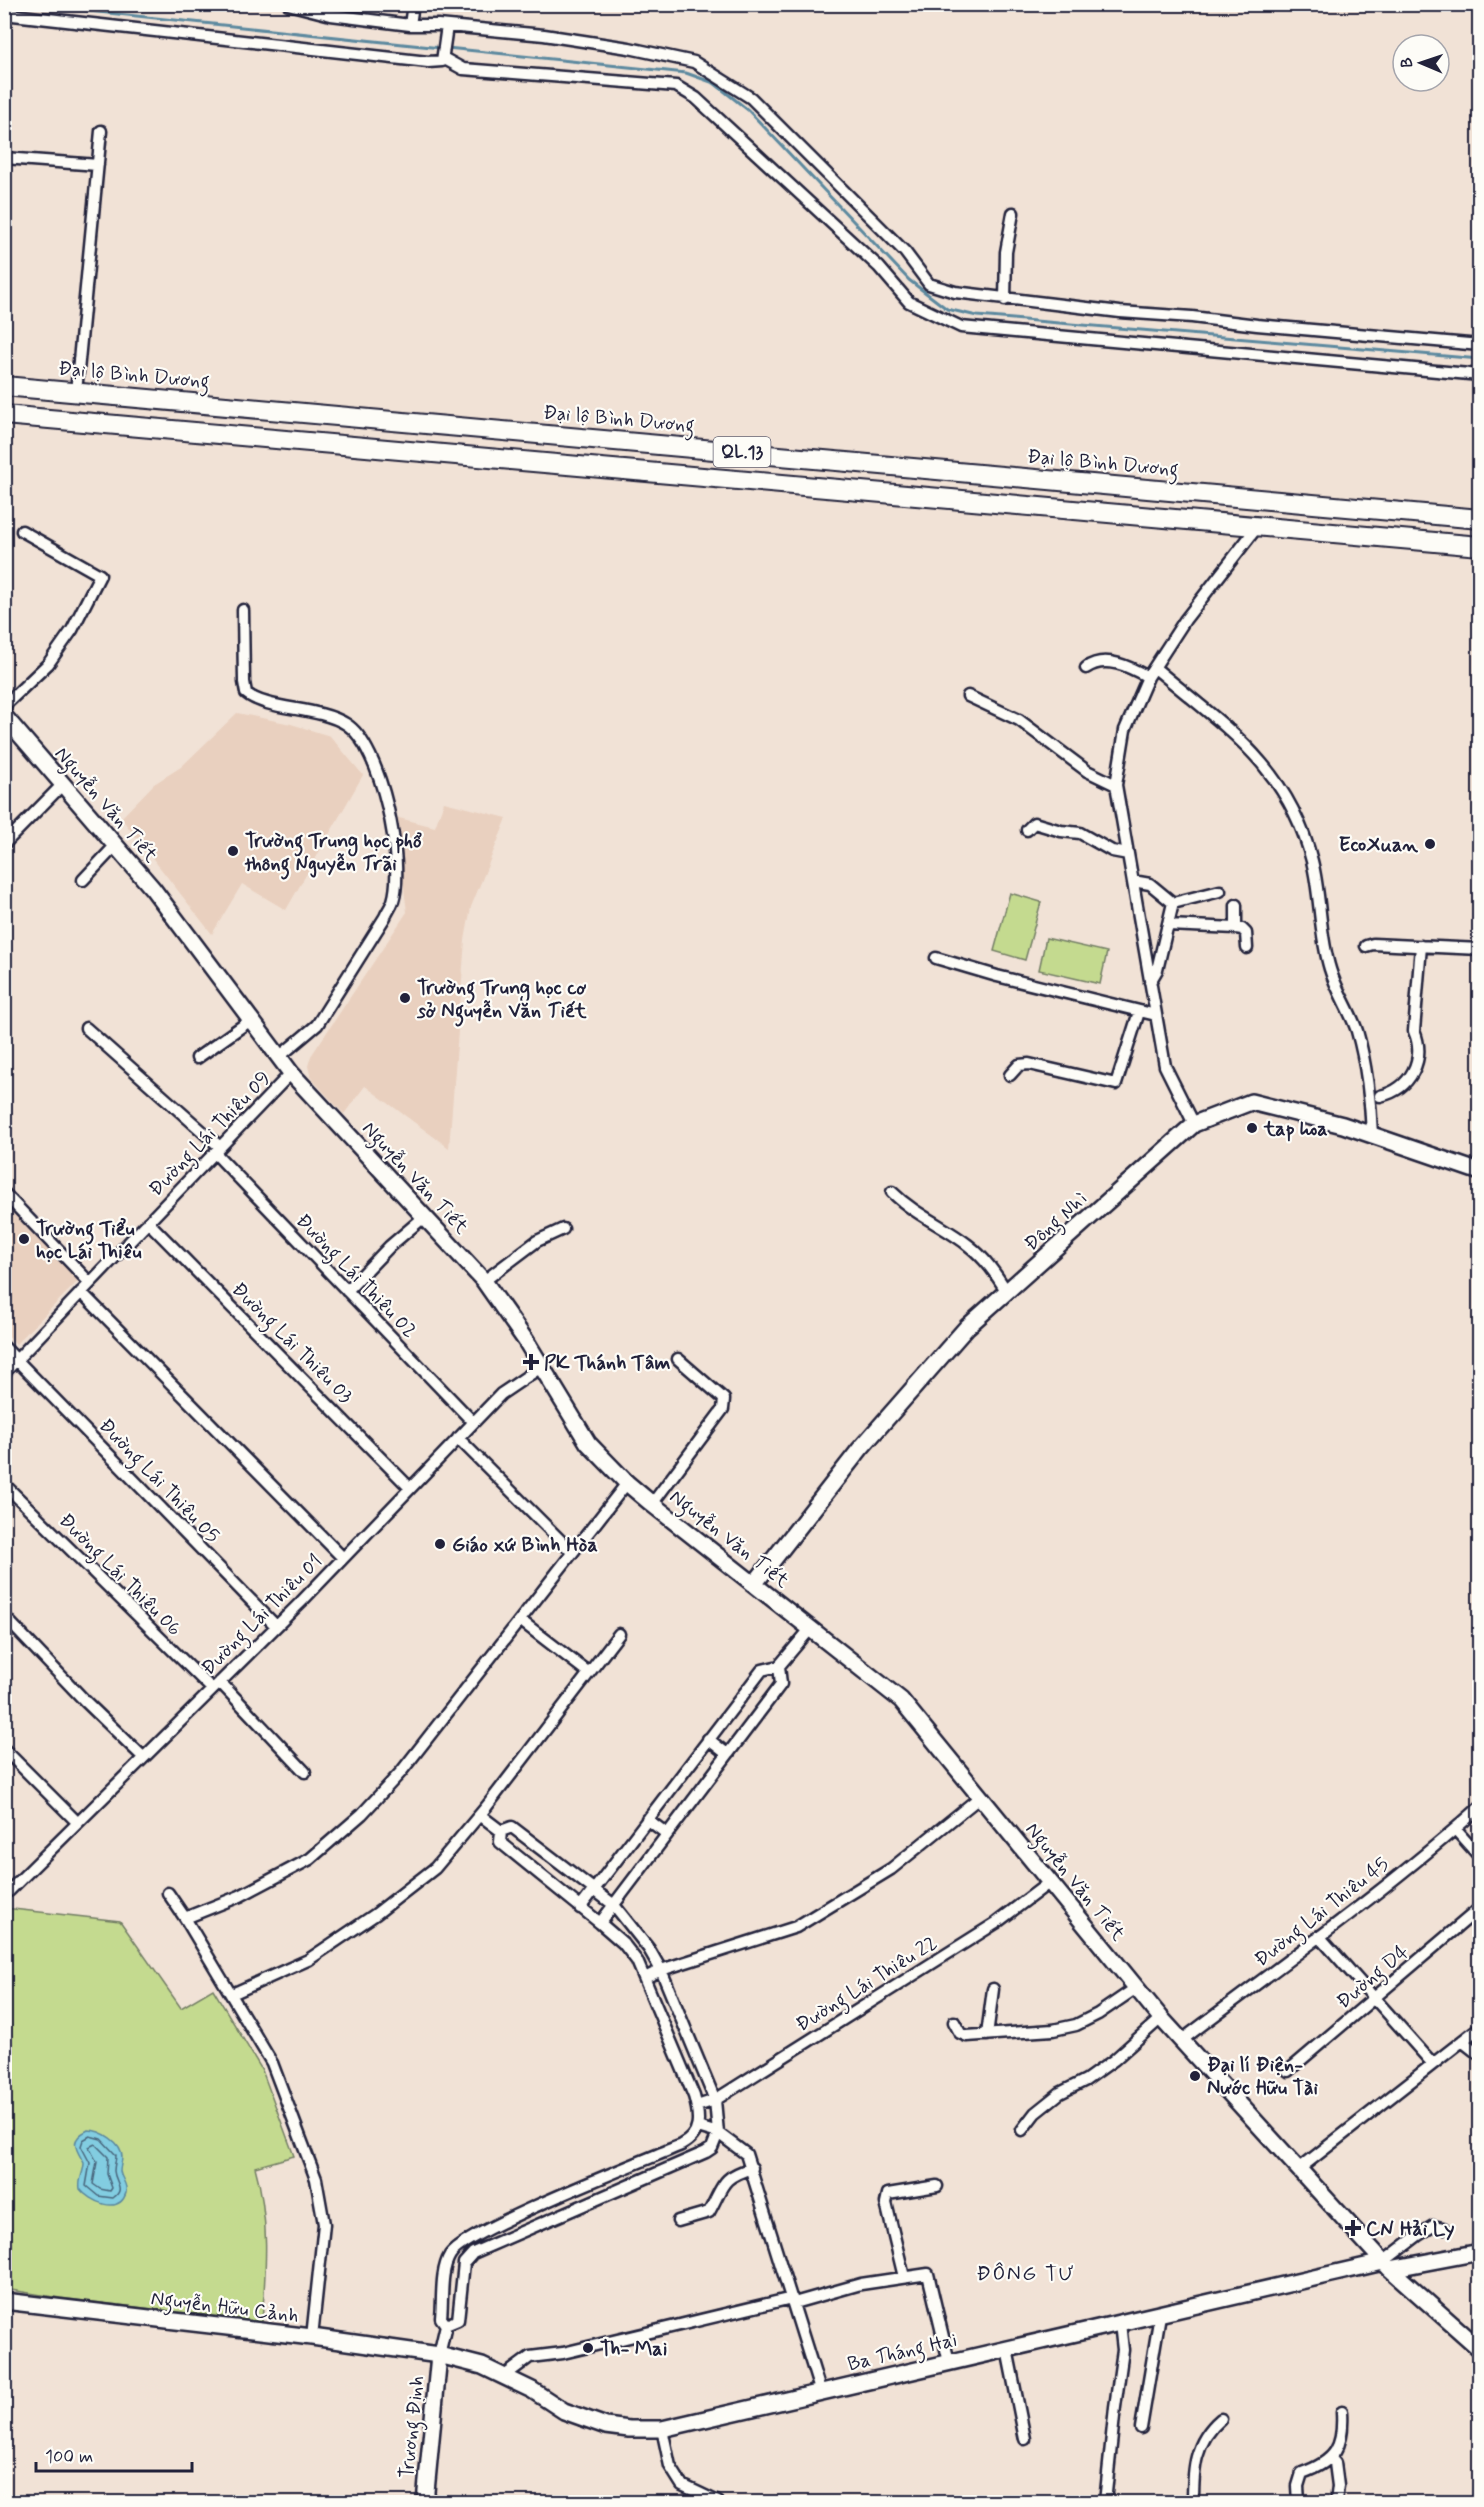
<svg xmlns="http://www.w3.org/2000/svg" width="1484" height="2507" font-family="Mynerve,sans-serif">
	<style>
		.built { fill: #e9d0bf }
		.green { fill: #c4da8f; stroke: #737e65; stroke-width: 1.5 }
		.water { fill: #82cde1; stroke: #5c899f; stroke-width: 1.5 }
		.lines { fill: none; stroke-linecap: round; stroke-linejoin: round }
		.shore { stroke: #48667d; stroke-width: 1.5 }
		.stream { stroke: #5c899f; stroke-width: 3 }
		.street-casing { stroke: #22223b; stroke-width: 15 }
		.secondary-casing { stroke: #22223b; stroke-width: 20 }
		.highway-casing { stroke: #22223b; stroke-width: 22 }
		.street { stroke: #fdfcf7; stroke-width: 10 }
		.secondary { stroke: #fdfcf7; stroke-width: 15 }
		.highway { stroke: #fdfcf7; stroke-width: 18 }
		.poi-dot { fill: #22223b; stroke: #fdfcf7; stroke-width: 2 }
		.labels { text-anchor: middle; stroke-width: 4.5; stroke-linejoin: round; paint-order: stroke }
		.shield { fill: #fdfcf7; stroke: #646373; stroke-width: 1.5 }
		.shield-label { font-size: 18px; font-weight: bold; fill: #22223b }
		.street-label { font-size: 20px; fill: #22223b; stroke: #fdfcf7 }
		.poi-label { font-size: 20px; font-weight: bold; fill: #22223b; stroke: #fdfcf7; text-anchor: start }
		.neighbourhood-label { font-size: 21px; letter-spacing: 1.5px; fill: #22223b; stroke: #fdfcf7 }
	</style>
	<rect width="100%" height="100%" fill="#f1e2d6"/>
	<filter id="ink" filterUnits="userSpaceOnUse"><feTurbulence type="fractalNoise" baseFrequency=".0167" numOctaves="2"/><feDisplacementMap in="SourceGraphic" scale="12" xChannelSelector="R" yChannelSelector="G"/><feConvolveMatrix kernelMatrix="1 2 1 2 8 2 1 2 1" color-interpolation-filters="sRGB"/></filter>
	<g filter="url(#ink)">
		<path class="built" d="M 237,713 L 291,724 L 330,736 L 363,775 L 286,910 L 242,884 L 212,934 L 121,818 L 154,784 L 181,767 Z
			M 444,802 L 507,818 L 471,907 L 465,940 L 449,1148 L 365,1086 L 344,1114 L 311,1078 L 308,1066 L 311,1056 L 407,912 L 395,817 L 435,827 Z
			M 4,1201 L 81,1278 L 16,1344 L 5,1333 Z"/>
		<path class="green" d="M 1010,893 L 1041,902 L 1025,960 L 994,951 Z
			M 1046,938 L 1107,952 L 1100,984 L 1039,970 Z
			M 4,1908 L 120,1921 L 181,2008 L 213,1989 L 262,2070 L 294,2156 L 255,2167 C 270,2219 266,2269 262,2322 L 60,2298 L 5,2289 Z"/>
		<path class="water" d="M 88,2130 C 101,2130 122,2142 122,2157 C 122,2162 120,2166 120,2171 C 121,2179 128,2184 126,2193 C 119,2216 89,2201 80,2189 C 78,2179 84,2173 84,2163 C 76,2149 68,2140 88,2130 Z"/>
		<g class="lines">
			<path class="shore" d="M 90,2136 L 101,2139 L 116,2155 C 116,2160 114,2165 114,2171 C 115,2183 126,2189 113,2198 L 98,2196 L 86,2186 L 90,2163 L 81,2146 L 83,2140 Z
				M 95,2144 L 108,2157 L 107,2174 L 112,2188 L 110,2191 L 100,2189 L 93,2184 L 97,2162 L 89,2147 Z"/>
			<path class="stream" d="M 22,4 L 441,48
				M 447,48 L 686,73 L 714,83 L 748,110 L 909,280 L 947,309 L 977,316 L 1480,359"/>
			<g class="street-casing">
				<path id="street" d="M 288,4 L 331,15 L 410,25 L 438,25 L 544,35 L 629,48 L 694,62 L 751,98 L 905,252 L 929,284 L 955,292 L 1120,312 L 1192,317 L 1257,325 L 1480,345
					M 4,14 L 428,62 L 442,61 L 447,26
					M 410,25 L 413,4
					M 443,58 L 463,69 L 676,86 L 696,98 L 879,267 L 909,302 L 961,327 L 1480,375
					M 4,158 L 98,165
					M 1005,300 L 1006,252 L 1013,213
					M 76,392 L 101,131
					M 243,610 L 244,682 L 246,693 C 268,711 317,706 346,724 C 382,746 405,864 393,901 C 391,907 387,912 385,917 L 317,1025 L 279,1057
					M 1086,668 C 1105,654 1130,667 1148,677
					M 1155,668 C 1225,727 1288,766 1312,861 C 1321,896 1319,934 1330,969 C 1336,990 1350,1010 1357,1031 C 1366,1062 1371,1103 1372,1135
					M 968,696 L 1019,720 L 1087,771 L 1116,785
					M 4,706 L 48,664 L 72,630 L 100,575 L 22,531
					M 1027,830 L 1034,823 L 1061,831 L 1080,833 L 1112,851 L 1128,854
					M 4,844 L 63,784
					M 83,880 L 115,846
					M 1133,881 L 1150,884 L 1173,903 L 1220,891
					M 1236,905 L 1236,928 L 1242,929 L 1246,933 L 1247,948
					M 1168,925 L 1236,928
					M 1366,946 L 1373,944 L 1480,949
					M 936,958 L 997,976 L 1156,1015
					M 1150,982 L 1157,970 L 1173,903
					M 86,1028 L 220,1147
					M 197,1058 L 251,1020
					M 1010,1075 L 1019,1065 L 1029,1064 L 1116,1084 L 1139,1012
					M 1380,1096 C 1411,1089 1426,1059 1414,1031 L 1421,946
					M 1194,1124 L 1165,1066 L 1116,785 L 1125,730 L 1148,677 L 1185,620 L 1258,526
					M 215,1153 L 473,1422
					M 892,1192 C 915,1215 944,1226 968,1245 C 985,1258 996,1274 1007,1292
					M 4,1193 L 90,1283
					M 148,1222 L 410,1488
					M 484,1281 L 537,1241 L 563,1229
					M 347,1291 L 390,1246 L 424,1217
					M 81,1292 L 343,1558
					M 4,1347 L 276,1626
					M 4,1373 L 291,1073
					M 458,1438 L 572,1552
					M 4,1484 L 212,1689
					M 652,1504 L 723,1409 L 724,1399 L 678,1359
					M 4,1616 L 86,1702 L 143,1757
					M 589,1673 L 619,1634
					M 220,1682 L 305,1772
					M 708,1739 L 727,1754
					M 4,1749 L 77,1822
					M 480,1815 L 501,1831
					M 647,1819 L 667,1834
					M 512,1827 L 614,1905 L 649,1949 L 661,1970 L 715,2100 L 718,2133 L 712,2148 L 706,2152 L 473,2253 L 464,2263 L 458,2320 L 446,2325 L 441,2318 C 443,2299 440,2271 450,2255 C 465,2230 643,2161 681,2145 C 702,2134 700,2117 694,2096 L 637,1961 L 623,1943 L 600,1923 L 500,1842 L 501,1831 Z
					M 1455,1829 L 1480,1857
					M 4,1887 L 9,1891 L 301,1602 L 501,1394 L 541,1367
					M 168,1893 L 185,1918 L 272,2063 L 316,2179 L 324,2224 L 312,2337
					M 580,1908 L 762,1670 L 779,1666 L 811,1628
					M 185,1918 L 240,1896 L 310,1859 L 362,1814 L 401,1772 L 627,1483
					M 600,1923 L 781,1684 L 779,1666
					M 1319,1936 L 1433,2064
					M 645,1978 L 661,1970 L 796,1927 L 891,1869 L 980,1797
					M 232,1994 L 308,1960 L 376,1914 L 435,1868 L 487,1806 L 589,1673 L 520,1620
					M 954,2022 L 960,2033 L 967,2036 L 1053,2030 L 1076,2025 L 1098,2014 L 1136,1988
					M 987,2035 L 993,1989
					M 1182,2040 C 1282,1964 1386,1891 1480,1807
					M 1462,2041 L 1480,2055
					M 1288,2071 L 1480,1908
					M 697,2106 L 715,2100 L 996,1923 L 1050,1882
					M 698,2127 L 718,2133 L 746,2154 L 820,2390
					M 1022,2130 L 1035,2113 L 1060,2093 L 1086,2080 L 1114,2060 L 1161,2018
					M 1299,2169 L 1480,2027
					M 678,2221 L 709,2212 C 724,2185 720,2178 752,2168
					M 1383,2262 L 1417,2236 L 1433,2226 L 1443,2228
					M 904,2277 L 886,2203 L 888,2194 L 937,2186
					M 794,2303 L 861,2284 L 928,2274 L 949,2362
					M 1007,2349 L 1025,2439
					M 439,2355 L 446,2325
					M 503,2377 L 530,2357 L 563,2353 L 792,2298
					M 1141,2428 L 1160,2315
					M 662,2429 L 670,2466 L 682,2485 L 718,2502
					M 1331,2459 L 1335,2463 L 1338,2486 L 1336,2502
					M 1105,2502 L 1115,2407 L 1123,2350 L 1120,2323
					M 1193,2502 C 1193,2470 1194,2442 1221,2419
					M 1299,2502 L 1298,2486 L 1302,2473 C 1336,2461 1344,2447 1342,2412"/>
			</g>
			<g class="secondary-casing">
				<path id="secondary" d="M 4,716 L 153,889 L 291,1073 L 484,1281 L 526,1341 L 588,1443 L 627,1483 L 652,1504 L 901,1700 L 1161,2018 L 1390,2269 L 1480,2349
					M 755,1583 L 860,1449 L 967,1327 L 1194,1124 L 1251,1102 L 1343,1125 L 1480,1172
					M 1390,2269 L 1480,2252
					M 4,2301 L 312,2337 L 439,2355 L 482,2366 L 532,2390 L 564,2411 L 606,2426 L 629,2429 L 662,2429 L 1383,2262
					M 425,2502 L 439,2355"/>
			</g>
			<g class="highway-casing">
				<path id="highway" d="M 4,386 L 1480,519
					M 4,415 L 1480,546"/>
			</g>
			<use href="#street" class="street"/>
			<use href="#secondary" class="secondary"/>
			<use href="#highway" class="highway"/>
		</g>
	</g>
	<g class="poi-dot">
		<circle cx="1430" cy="844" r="6"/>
		<circle cx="233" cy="851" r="6"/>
		<circle cx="405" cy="998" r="6"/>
		<circle cx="1252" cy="1128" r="6"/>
		<circle cx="24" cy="1239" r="6"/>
		<path d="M528 1353h6v6h6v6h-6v6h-6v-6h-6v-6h6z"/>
		<circle cx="440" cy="1544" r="6"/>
		<circle cx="1195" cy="2076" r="6"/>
		<path d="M1350 2219h6v6h6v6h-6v6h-6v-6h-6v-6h6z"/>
		<circle cx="588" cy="2348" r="6"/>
	</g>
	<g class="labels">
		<rect class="shield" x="713.5" y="437" width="57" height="30" rx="4.5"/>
		<g class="shield-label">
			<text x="742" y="458">QL.13</text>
		</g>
		<g class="street-label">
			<text transform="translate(134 374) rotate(5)" y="7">Đại lộ Bình Dương</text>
			<text transform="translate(619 418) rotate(5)" y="7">Đại lộ Bình Dương</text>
			<text transform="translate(1103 462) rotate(5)" y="7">Đại lộ Bình Dương</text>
			<text transform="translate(107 804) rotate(49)" y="7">Nguyễn Văn Tiết</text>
			<text transform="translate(209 1133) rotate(-46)" y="7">Đường Lái Thiêu 09</text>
			<text transform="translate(416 1177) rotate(47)" y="7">Nguyễn Văn Tiết</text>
			<text transform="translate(1055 1221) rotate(-42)" y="7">Đông Nhì</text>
			<text transform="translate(357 1275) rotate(46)" y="7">Đường Lái Thiêu 02</text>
			<text transform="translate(293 1342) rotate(45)" y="7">Đường Lái Thiêu 03</text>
			<text transform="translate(160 1480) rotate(46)" y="7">Đường Lái Thiêu 05</text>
			<text transform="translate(730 1538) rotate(38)" y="7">Nguyễn Văn Tiết</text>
			<text transform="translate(121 1574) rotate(45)" y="7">Đường Lái Thiêu 06</text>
			<text transform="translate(261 1614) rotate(-45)" y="7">Đường Lái Thiêu 01</text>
			<text transform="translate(1076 1881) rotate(51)" y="7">Nguyễn Văn Tiết</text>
			<text transform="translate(1321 1911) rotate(-38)" y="7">Đường Lái Thiêu 45</text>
			<text transform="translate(1372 1976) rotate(-40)" y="7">Đường D4</text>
			<text transform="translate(866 1983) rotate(-32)" y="7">Đường Lái Thiêu 22</text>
			<text transform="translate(225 2306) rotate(7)" y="7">Nguyễn Hữu Cảnh</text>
			<text transform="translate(902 2351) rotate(-13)" y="7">Ba Tháng Hai</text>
			<text transform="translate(411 2427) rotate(-84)" y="7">Trương Định</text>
		</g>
		<g class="poi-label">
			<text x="245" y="847">Trường Trung học phổ<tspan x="245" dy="23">thông Nguyễn Trãi</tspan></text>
			<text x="1418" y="851" text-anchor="end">EcoXuan</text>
			<text x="417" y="994">Trường Trung học cơ<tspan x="417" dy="23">sở Nguyễn Văn Tiết</tspan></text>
			<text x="1264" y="1135">tap hoa</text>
			<text x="36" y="1235">Trường Tiểu<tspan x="36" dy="23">học Lái Thiêu</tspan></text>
			<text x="544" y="1369">PK Thánh Tâm</text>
			<text x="452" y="1551">Giáo xứ Bình Hòa</text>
			<text x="1207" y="2071">Đại lí Điện-<tspan x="1207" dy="23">Nước Hữu Tài</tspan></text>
			<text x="1366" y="2235">CN Hải Ly</text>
			<text x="600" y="2355">Th- Mai</text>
		</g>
		<g class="neighbourhood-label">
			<text x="1026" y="2280">ĐÔNG TƯ</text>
		</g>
	</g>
	<rect width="1484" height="2507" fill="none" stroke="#fdfcf7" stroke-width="24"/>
	<rect x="12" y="12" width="1460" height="2483" fill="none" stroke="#22223b" stroke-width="2" filter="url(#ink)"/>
	<g transform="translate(1421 63) rotate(272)"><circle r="28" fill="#fdfcf7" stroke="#a5a5ac" stroke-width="1.5"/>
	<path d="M0-4.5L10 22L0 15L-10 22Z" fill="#22223b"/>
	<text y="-9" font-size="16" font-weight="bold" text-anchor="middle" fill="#22223b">B</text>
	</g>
	<path d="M36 2462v9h156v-9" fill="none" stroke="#22223b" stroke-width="3"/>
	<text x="45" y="2462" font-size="18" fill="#22223b" stroke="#fdfcf7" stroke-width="4.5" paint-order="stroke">100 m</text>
</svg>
